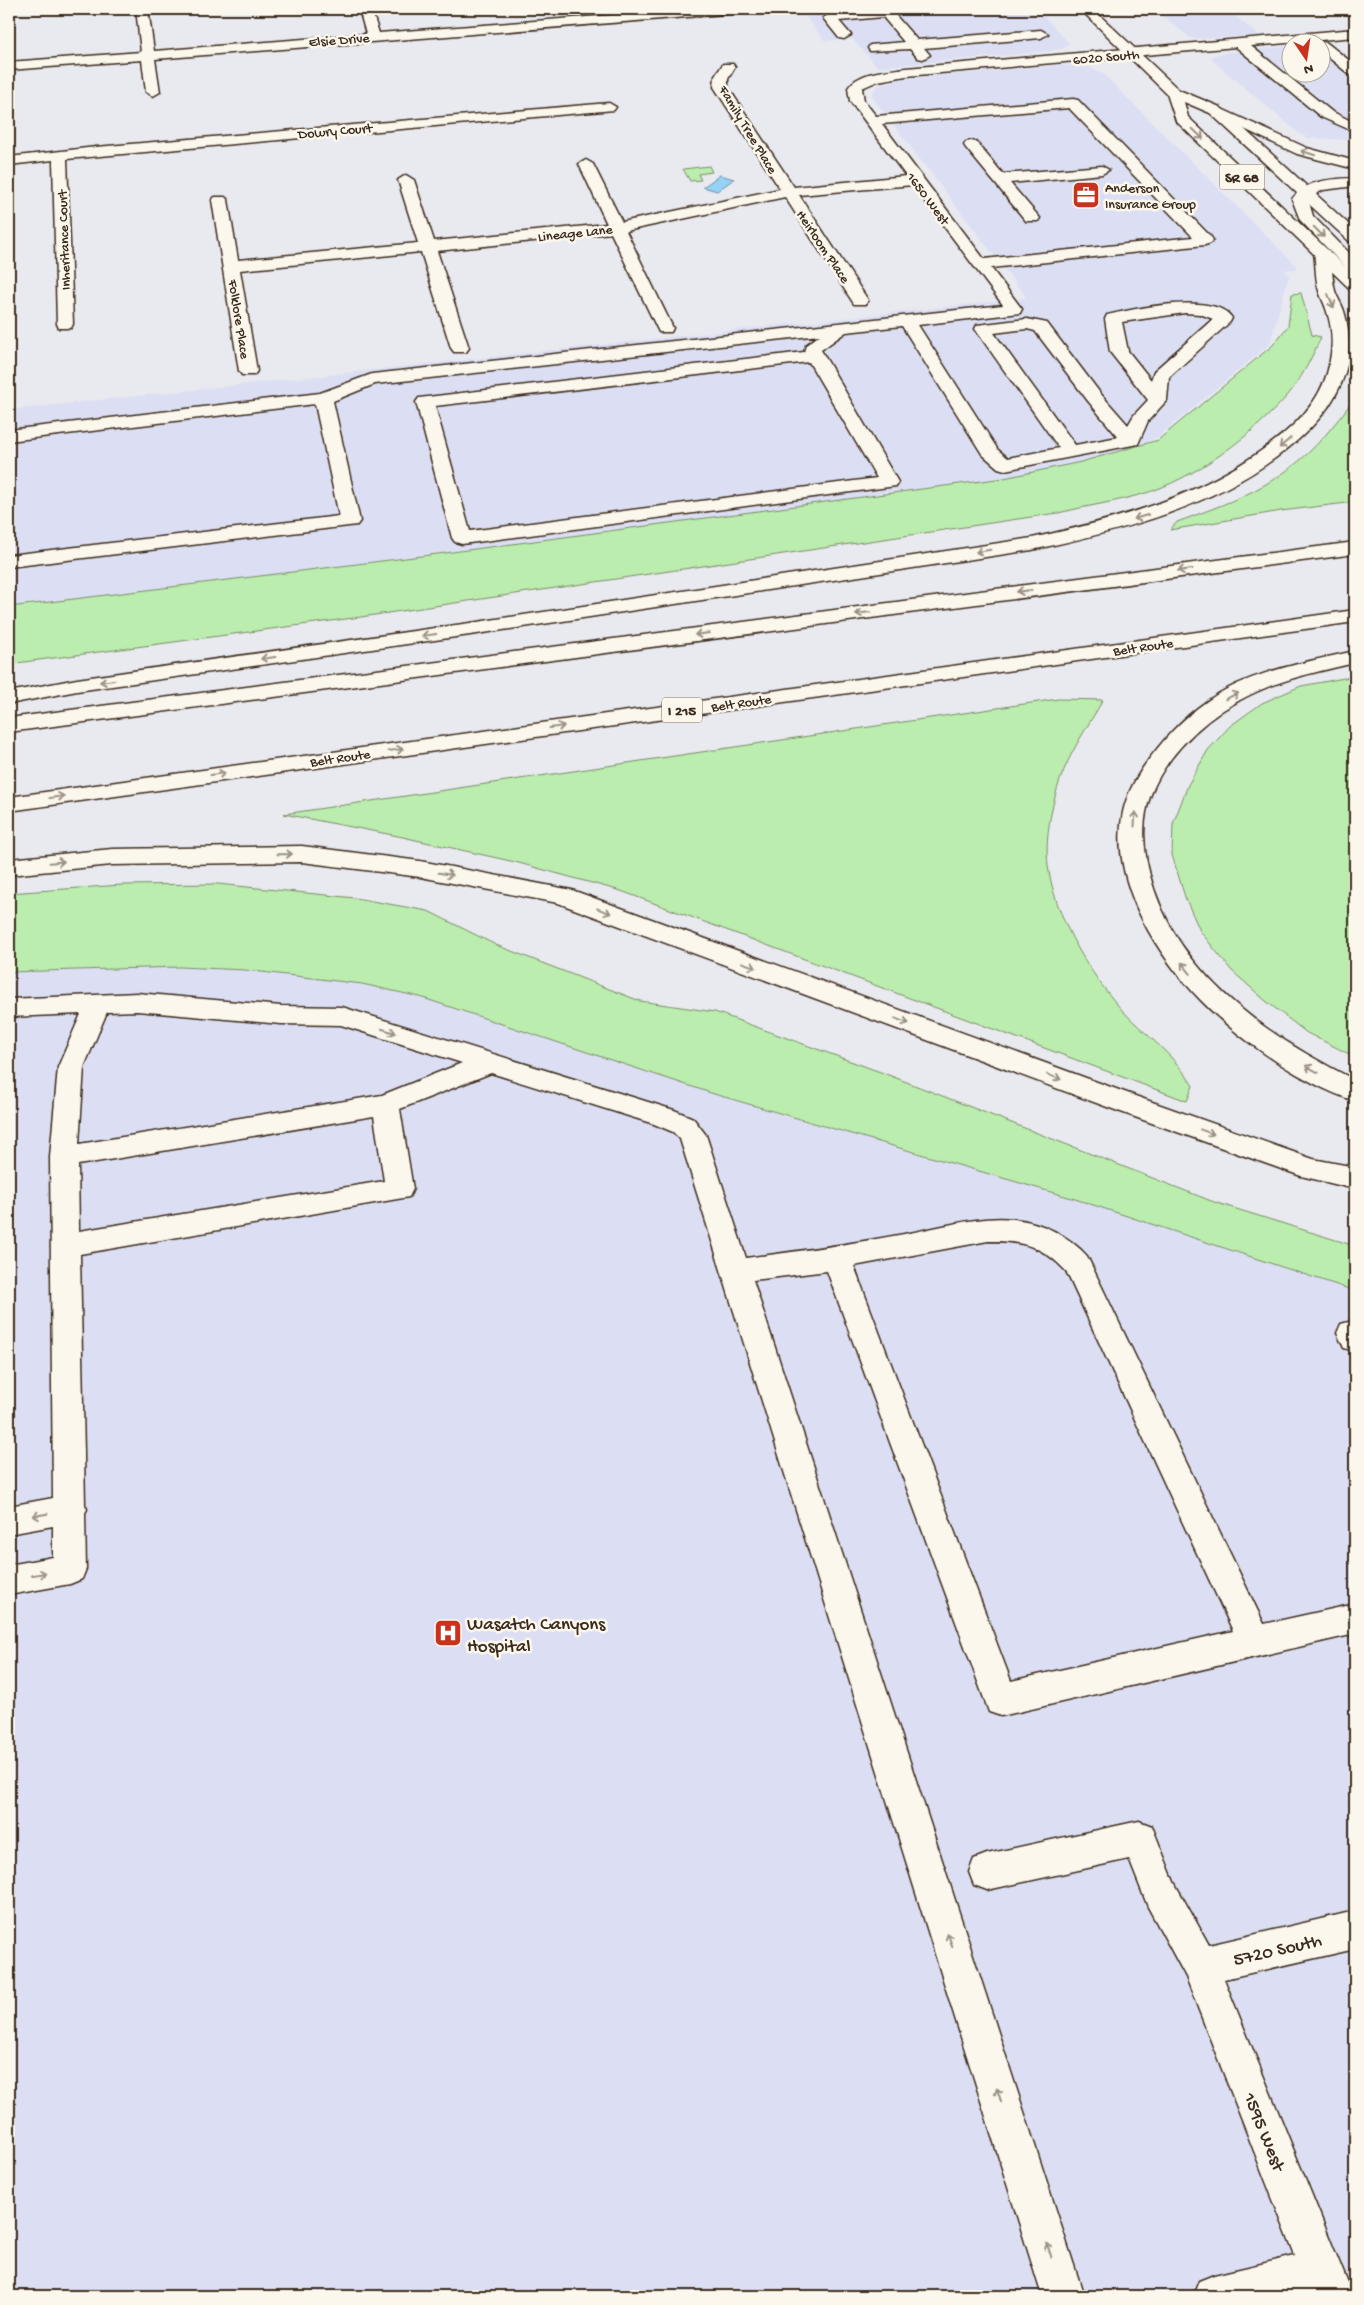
<svg xmlns="http://www.w3.org/2000/svg" width="1364" height="2305" font-family="'Gochi Hand',sans-serif">
	<style>
		.built { fill: #dcdff3 }
		.green { fill: #baedae; stroke: #7a8c66 }
		.water { fill: #94d3f5; stroke: #708f9f }
		.lines { fill: none; stroke-linecap: round; stroke-linejoin: round }
		.minor-casing { stroke: #3b2a1e; stroke-width: 3 }
		.major-casing { stroke: #3b2a1e; stroke-width: 3 }
		.highway-casing { stroke: #3b2a1e; stroke-width: 3 }
		.minor { fill: #fbf7ec; fill-rule: evenodd }
		.major { fill: #fbf7ec; fill-rule: evenodd }
		.highway { fill: #fbf7ec; fill-rule: evenodd }
		.oneway { stroke: #9b9085 }
		.labels { text-anchor: middle; stroke-width: 5; stroke-linejoin: round; paint-order: stroke }
		.far-street-label { font-size: 14px; fill: #3b2a1e; stroke: #fbf7ec }
		.far-poi-label { font-size: 14px; fill: #3b2a1e; stroke: #fbf7ec; text-anchor: start }
		.shield { fill: #fbf7ec; stroke: #75685c; stroke-width: 1 }
		.shield-label { font-size: 15px; font-weight: bold; fill: #3b2a1e }
		.near-poi-label { font-size: 19px; fill: #3b2a1e; stroke: #fbf7ec; text-anchor: start }
		.near-street-label { font-size: 19px; fill: #3b2a1e; stroke: #fbf7ec }
	</style>
	<rect width="100%" height="100%" fill="#e9e9f0"/>
	<filter id="ink" filterUnits="userSpaceOnUse"><feTurbulence type="fractalNoise" baseFrequency=".02" numOctaves="2"/><feDisplacementMap in="SourceGraphic" scale="10" xChannelSelector="R" yChannelSelector="G"/><feConvolveMatrix kernelMatrix="1 2 1 2 8 2 1 2 1" color-interpolation-filters="sRGB"/></filter>
	<g filter="url(#ink)">
		<path class="built" d="M 896,9 L 1037,9 L 1069,43 L 1064,48 L 1053,51 L 878,67 L 852,39 L 825,41 L 806,17 Z
			M 1155,9 L 1226,9 L 1260,36 L 1195,39 L 1190,38 Z
			M 1326,43 L 1355,67 L 1355,140 L 1309,138 L 1300,134 L 1213,61 L 1212,56 L 1229,52 L 1291,46 L 1292,72 L 1322,72 L 1322,44 Z
			M 1060,65 L 1089,67 L 1104,75 L 1297,266 L 1296,269 L 1284,270 L 1289,275 L 1270,344 L 1159,436 L 1144,444 L 1081,462 L 1004,478 L 430,555 L 9,607 L 9,410 L 1027,298 L 876,102 L 872,94 L 877,86 L 899,79 Z
			M 180,967 L 245,970 L 362,984 L 420,997 L 714,1094 L 1075,1199 L 1355,1291 L 1355,2296 L 9,2296 L 9,972 Z"/>
		<path class="green" d="M 709,166 L 712,172 L 698,174 L 701,180 L 690,181 L 683,169 Z
			M 1301,293 L 1312,335 L 1321,337 C 1312,357 1301,380 1287,396 C 1252,436 1194,479 1143,494 C 1116,502 1086,506 1058,513 L 361,617 L 9,664 L 9,607 L 430,555 L 1004,478 L 1081,462 L 1158,440 L 1273,345 L 1288,326 L 1292,294 Z
			M 1355,395 L 1355,502 L 1281,511 L 1170,530 L 1177,522 C 1242,498 1288,482 1333,426 C 1341,416 1350,406 1355,395 Z
			M 1355,676 L 1355,1057 L 1307,1033 L 1267,1002 L 1231,970 L 1200,931 L 1185,897 L 1172,855 L 1173,824 L 1188,785 L 1208,750 L 1230,726 L 1262,703 L 1301,686 Z
			M 1058,699 L 1103,700 C 1088,726 1069,753 1059,783 C 1050,812 1043,847 1050,877 C 1060,925 1089,972 1121,1009 C 1145,1035 1175,1055 1193,1086 L 1187,1101 L 621,891 L 515,862 L 398,836 L 284,814 Z
			M 218,884 L 355,898 L 428,911 L 496,945 L 640,1001 L 715,1012 L 886,1074 L 1214,1202 L 1355,1246 L 1355,1291 L 1075,1199 L 714,1094 L 420,997 L 362,984 L 245,970 L 180,967 L 9,972 L 9,893 L 121,885 Z"/>
		<path class="water" d="M 720,175 L 734,179 L 717,191 L 703,187 Z"/>
		<g class="lines">
			<g class="minor-casing">
				<path id="minor" d="M 136,9 L 148,9 L 154,51 L 366,34 L 359,9 L 371,9 L 379,33 L 691,9 L 744,9 L 738,13 L 155,59 L 160,92 L 153,96 L 146,92 L 142,60 L 9,70 L 9,62 L 141,52 Z
					M 886,9 L 891,10 L 917,40 L 1041,30 L 1048,34 L 1041,38 L 924,48 L 930,55 L 923,59 L 918,58 L 910,49 L 870,51 L 868,48 L 870,45 L 904,42 L 883,17 L 839,21 L 851,35 L 844,39 L 839,38 L 823,18 L 830,14 Z
					M 1355,29 L 1355,37 L 1251,46 L 1331,111 L 1355,123 L 1355,132 L 1321,117 L 1236,47 L 906,76 L 878,81 L 862,88 L 864,101 L 876,116 L 1073,99 L 1078,100 L 1211,237 L 1213,240 L 1211,243 L 1205,245 L 991,268 L 1022,309 L 1020,313 L 918,325 L 998,450 L 1008,458 L 1059,448 L 975,329 L 977,325 L 1027,319 L 1047,323 L 1100,393 L 1128,425 L 1134,415 L 1148,400 L 1110,352 L 1105,319 L 1107,315 C 1134,309 1214,291 1232,318 L 1230,322 L 1169,377 L 1167,400 L 1148,421 L 1138,444 L 1005,470 L 998,468 L 982,454 L 902,326 L 846,332 L 821,350 L 898,482 L 896,486 L 462,544 L 455,542 L 452,538 L 416,402 L 419,398 L 804,352 L 806,345 L 820,335 L 375,384 L 333,401 L 360,521 L 357,525 L 9,567 L 9,555 L 339,516 L 315,404 L 9,441 L 9,430 L 320,393 L 372,374 L 1003,305 L 913,185 L 799,195 L 868,300 L 866,304 L 854,304 L 785,197 L 626,231 L 673,328 L 671,332 L 659,332 L 657,328 L 611,233 L 437,251 L 469,348 L 466,352 L 454,352 L 451,348 L 421,252 L 240,270 L 257,371 L 254,375 L 242,375 L 239,371 L 212,200 L 215,197 L 225,197 L 228,200 L 238,260 L 418,243 L 398,180 L 406,175 L 414,180 L 434,241 L 607,224 L 579,164 L 586,160 L 593,164 L 622,222 L 780,189 L 714,87 L 715,76 L 723,64 L 733,64 L 735,67 L 728,79 L 728,87 L 794,187 L 906,176 L 850,101 L 848,88 C 859,71 887,71 906,68 ZM 1069,108 L 1193,237 L 984,259 L 882,124 ZM 1185,313 L 1200,314 L 1213,319 L 1154,371 L 1151,380 L 1128,351 L 1122,322 ZM 1027,329 L 1035,331 L 1088,401 L 1118,437 L 1075,445 L 994,333 ZM 809,362 L 877,478 L 470,531 L 435,406 Z
					M 1320,42 L 1327,43 L 1355,65 L 1355,76 L 1350,75 L 1322,52 Z
					M 609,103 L 616,107 L 614,110 L 67,159 L 73,324 L 71,328 L 59,328 L 57,324 L 53,160 L 9,165 L 9,157 L 96,147 Z
					M 971,141 L 976,142 L 1003,174 L 1102,166 L 1109,170 L 1102,174 L 1010,183 L 1040,218 L 1038,221 L 1026,221 L 966,148 L 964,145 L 966,142 Z
					M 137,993 L 281,1006 L 342,1007 L 674,1110 L 693,1118 L 706,1135 L 746,1258 C 799,1251 852,1244 904,1234 C 939,1228 978,1215 1014,1219 C 1042,1222 1069,1236 1087,1256 L 1264,1624 L 1355,1604 L 1355,1634 L 1001,1716 L 989,1712 L 827,1271 L 753,1280 L 1084,2296 L 1042,2296 L 680,1139 L 673,1132 L 654,1124 L 491,1073 L 400,1109 L 413,1189 L 409,1197 L 80,1254 L 85,1505 L 87,1509 L 85,1513 L 86,1569 L 82,1579 L 70,1584 L 9,1595 L 9,1565 L 53,1557 L 53,1526 L 9,1534 L 9,1506 L 53,1498 L 50,1157 L 58,1067 L 81,1014 L 9,1017 L 9,999 ZM 137,1011 L 281,1024 L 341,1025 L 462,1063 L 382,1095 L 79,1144 L 84,1067 L 107,1012 ZM 374,1116 L 384,1181 L 79,1231 L 78,1165 ZM 988,1241 C 1022,1241 1042,1245 1066,1271 L 1233,1631 L 1011,1681 L 854,1266 Z
					M 1352,1321 L 1355,1322 L 1355,1351 L 1344,1348 L 1337,1333 L 1341,1324 Z
					M 1139,1821 L 1152,1826 L 1174,1882 L 1209,1945 L 1355,1911 L 1355,1949 L 1224,1979 L 1353,2296 L 1311,2296 L 1310,2295 L 1193,2296 L 1199,2281 L 1214,2275 L 1295,2256 L 1186,1977 L 1148,1907 L 1129,1859 L 987,1890 L 974,1885 L 969,1872 L 974,1859 L 987,1854 Z"/>
			</g>
			<g class="major-casing">
				<path id="major" d="M 1080,9 L 1093,9 L 1179,90 L 1220,107 L 1355,230 L 1355,243 L 1349,241 L 1210,113 L 1184,102 L 1188,117 L 1355,276 L 1355,290 L 1349,288 L 1176,121 L 1167,94 Z"/>
			</g>
			<g class="highway-casing">
				<path id="highway" d="M 1215,106 L 1307,148 L 1355,161 L 1355,169 L 1297,154 L 1210,113 L 1208,110 L 1210,107 Z
					M 1355,178 L 1355,186 L 1323,190 L 1308,199 L 1313,216 L 1355,259 L 1355,273 L 1349,271 L 1300,220 L 1292,199 C 1306,179 1333,179 1355,178 Z
					M 1322,248 L 1328,250 L 1330,253 C 1332,265 1332,278 1335,291 C 1337,298 1342,304 1344,311 C 1349,327 1350,344 1348,360 C 1342,397 1315,427 1287,449 C 1213,508 1123,530 1032,550 L 477,634 L 77,691 L 9,704 L 9,692 L 77,679 L 477,622 L 1032,538 C 1118,519 1202,497 1273,442 C 1300,422 1325,395 1330,360 C 1333,345 1332,327 1327,312 C 1325,304 1321,298 1319,291 C 1315,279 1316,265 1314,253 L 1316,250 Z
					M 1355,542 L 1355,554 L 9,732 L 9,718 Z
					M 1355,610 L 1355,622 L 9,811 L 9,797 Z
					M 1355,651 L 1355,663 C 1316,672 1276,680 1240,700 C 1199,722 1155,765 1146,812 C 1137,861 1162,922 1193,960 C 1235,1013 1295,1050 1355,1080 L 1355,1101 C 1301,1084 1231,1034 1193,992 C 1152,947 1109,876 1123,812 C 1128,789 1142,767 1157,749 C 1175,726 1199,704 1225,690 C 1265,669 1311,661 1355,651 Z
					M 302,846 L 420,861 L 572,890 L 1138,1097 L 1313,1159 L 1355,1167 L 1355,1189 L 1301,1176 L 1118,1111 L 558,903 L 420,877 L 302,862 L 112,865 L 9,875 L 9,859 L 112,849 Z"/>
			</g>
			<use href="#minor" class="minor"/>
			<use href="#major" class="major"/>
			<use href="#highway" class="highway"/>
		</g>
		<defs><path id="oneway-shaft" d="M-6 0H5M1.5-3L5.5 0L1.5 3" fill="none" stroke-width="1.6" stroke-linecap="round" stroke-linejoin="round" transform="scale(1.25)"/></defs>
		<g class="oneway">
			<use href="#oneway-shaft" transform="translate(1198 134) rotate(44)"/>
			<use href="#oneway-shaft" transform="translate(1308 153) rotate(-162)"/>
			<use href="#oneway-shaft" transform="translate(1319 232) rotate(45)"/>
			<use href="#oneway-shaft" transform="translate(1331 301) rotate(67)"/>
			<use href="#oneway-shaft" transform="translate(1285 443) rotate(139)"/>
			<use href="#oneway-shaft" transform="translate(1141 517) rotate(163)"/>
			<use href="#oneway-shaft" transform="translate(983 551) rotate(171)"/>
			<use href="#oneway-shaft" transform="translate(1185 570) rotate(173)"/>
			<use href="#oneway-shaft" transform="translate(1024 591) rotate(173)"/>
			<use href="#oneway-shaft" transform="translate(863 613) rotate(173)"/>
			<use href="#oneway-shaft" transform="translate(702 634) rotate(173)"/>
			<use href="#oneway-shaft" transform="translate(429 635) rotate(172)"/>
			<use href="#oneway-shaft" transform="translate(268 658) rotate(172)"/>
			<use href="#oneway-shaft" transform="translate(107 681) rotate(172)"/>
			<use href="#oneway-shaft" transform="translate(1232 696) rotate(-27)"/>
			<use href="#oneway-shaft" transform="translate(557 727) rotate(-8)"/>
			<use href="#oneway-shaft" transform="translate(396 750) rotate(-8)"/>
			<use href="#oneway-shaft" transform="translate(218 774) rotate(-8)"/>
			<use href="#oneway-shaft" transform="translate(57 797) rotate(-8)"/>
			<use href="#oneway-shaft" transform="translate(1135 819) rotate(-86)"/>
			<use href="#oneway-shaft" transform="translate(285 854) rotate(-1)"/>
			<use href="#oneway-shaft" transform="translate(57 862) rotate(-5)"/>
			<use href="#oneway-shaft" transform="translate(446 874) rotate(10)"/>
			<use href="#oneway-shaft" transform="translate(604 911) rotate(20)"/>
			<use href="#oneway-shaft" transform="translate(749 965) rotate(20)"/>
			<use href="#oneway-shaft" transform="translate(1186 968) rotate(-129)"/>
			<use href="#oneway-shaft" transform="translate(902 1021) rotate(20)"/>
			<use href="#oneway-shaft" transform="translate(389 1031) rotate(18)"/>
			<use href="#oneway-shaft" transform="translate(1312 1069) rotate(-152)"/>
			<use href="#oneway-shaft" transform="translate(1054 1077) rotate(20)"/>
			<use href="#oneway-shaft" transform="translate(1207 1132) rotate(20)"/>
			<use href="#oneway-shaft" transform="translate(40 1515) rotate(170)"/>
			<use href="#oneway-shaft" transform="translate(39 1574) rotate(-10)"/>
			<use href="#oneway-shaft" transform="translate(950 1940) rotate(-108)"/>
			<use href="#oneway-shaft" transform="translate(999 2095) rotate(-108)"/>
			<use href="#oneway-shaft" transform="translate(1049 2250) rotate(-108)"/>
		</g>
	</g>
	<defs>
		<g id="office-square" transform="scale(1.4375)"><rect x="-9" y="-9" width="18" height="18" rx="4" fill="#c8321e" stroke="#fbf7ec"/><path d="M-6-3h4V-5.5h4V-3h4V5H-6ZM-1-4.5V-3h2v-1.5ZM-6 0V1H6V0Z" fill="#fff"/></g>
		<g id="hospital-square" transform="scale(1.4375)"><rect x="-9" y="-9" width="18" height="18" rx="4" fill="#c8321e" stroke="#fbf7ec"/><path d="M-5-5h3v3.5h4V-5h3V5h-3V1.5h-4V5h-3Z" fill="#fff"/></g>
	</defs>
	<g fill-rule="evenodd">
		<use href="#office-square" x="1086" y="195"/>
		<use href="#hospital-square" x="448" y="1633"/>
	</g>
	<g class="labels">
		<g class="far-street-label">
			<text transform="translate(339 39) rotate(-4)" y="5">Elsie Drive</text>
			<text transform="translate(1106 56) rotate(-5)" y="5">6020 South</text>
			<text transform="translate(749 129) rotate(59)" y="5">Family Tree Place</text>
			<text transform="translate(335 130) rotate(-5)" y="5">Dowry Court</text>
			<text transform="translate(929 198) rotate(53)" y="5">1650 West</text>
			<text transform="translate(575 232) rotate(-6)" y="5">Lineage Lane</text>
			<text transform="translate(63 240) rotate(-92)" y="5">Inheritance Court</text>
			<text transform="translate(824 246) rotate(56)" y="5">Heirloom Place</text>
			<text transform="translate(240 319) rotate(81)" y="5">Folklore Place</text>
			<text transform="translate(1143 646) rotate(-8)" y="5">Belt Route</text>
			<text transform="translate(741 702) rotate(-8)" y="5">Belt Route</text>
			<text transform="translate(340 757) rotate(-8)" y="5">Belt Route</text>
		</g>
		<g class="far-poi-label">
			<text x="1105" y="192">Anderson<tspan x="1105" dy="16">Insurance Group</tspan></text>
		</g>
		<g class="shield">
			<rect x="1219.5" y="164.5" width="45" height="25" rx="4"/>
			<rect x="662" y="697.5" width="40" height="25" rx="4"/>
		</g>
		<g class="shield-label">
			<text x="1242" y="182">SR 68</text>
			<text x="682" y="715">I 215</text>
		</g>
		<g class="near-poi-label">
			<text x="467" y="1629">Wasatch Canyons<tspan x="467" dy="22">Hospital</tspan></text>
		</g>
		<g class="near-street-label">
			<text transform="translate(1277 1948) rotate(-13)" y="7">5720 South</text>
			<text transform="translate(1266 2131) rotate(68)" y="7">1595 West</text>
		</g>
	</g>
	<rect width="1364" height="2305" fill="none" stroke="#fbf7ec" stroke-width="30"/>
	<rect x="15" y="15" width="1334" height="2275" fill="none" stroke="#3b2a1e" stroke-width="2" filter="url(#ink)"/>
	<g transform="translate(1306 58) rotate(167)"><circle r="24" fill="#fbf7ec" stroke="#aea59a"/>
	<path d="M0-4L9 19L0 12L-9 19Z" fill="#c8321e"/>
	<text y="-8" font-size="14" font-weight="bold" text-anchor="middle" fill="#3b2a1e">N</text>
	</g>
</svg>
